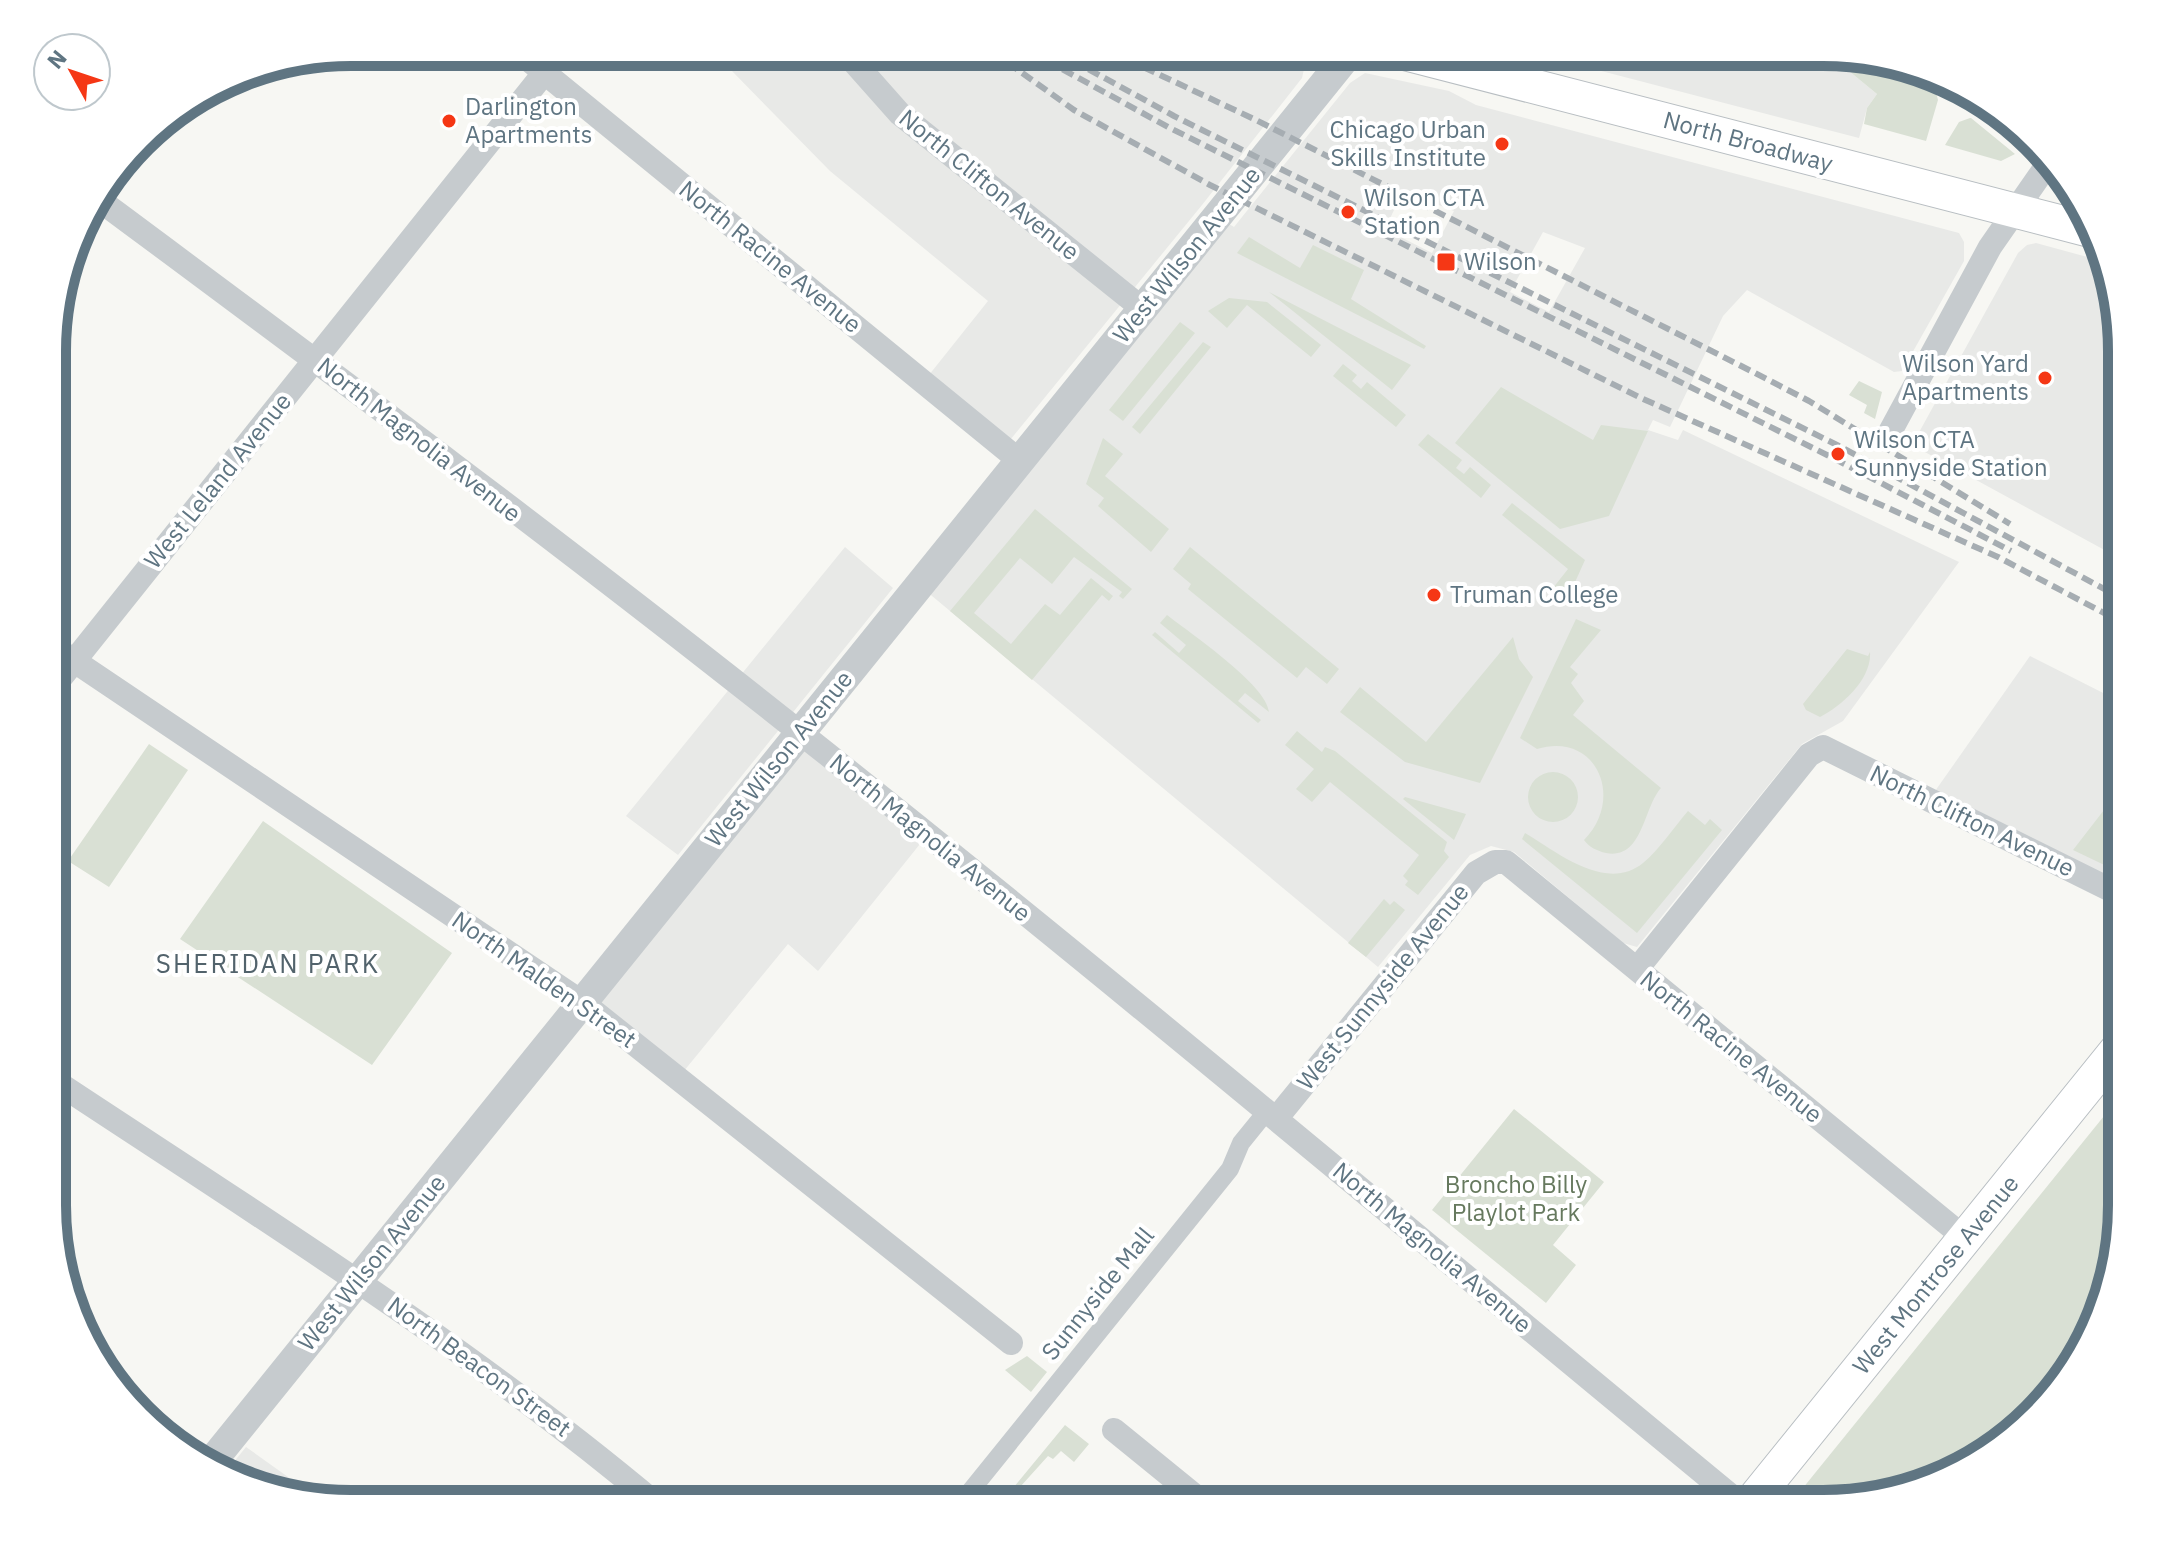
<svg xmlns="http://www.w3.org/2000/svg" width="2174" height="1556" font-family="'IBM Plex Sans',sans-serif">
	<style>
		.built { fill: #e8e9e7; fill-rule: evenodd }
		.green { fill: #d9e0d4 }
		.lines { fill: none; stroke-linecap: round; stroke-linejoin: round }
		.secondary-casing { stroke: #b8bec2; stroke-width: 36 }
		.pedestrian { stroke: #c6cbce; stroke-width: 18 }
		.minor { stroke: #c6cbce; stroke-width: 24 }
		.tertiary { stroke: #c6cbce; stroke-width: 30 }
		.secondary { stroke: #fff; stroke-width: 34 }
		.rail { stroke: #a6adb2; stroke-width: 6; stroke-dasharray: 12 6; stroke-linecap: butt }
		.poi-dot { fill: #f53715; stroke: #fff; stroke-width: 3 }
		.labels { text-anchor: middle; stroke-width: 8; stroke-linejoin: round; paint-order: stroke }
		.poi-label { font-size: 24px; fill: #5f7582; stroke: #fff; text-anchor: start }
		.street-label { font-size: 24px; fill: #5f7582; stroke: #fff }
		.park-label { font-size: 24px; fill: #66795e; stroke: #fff }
		.neighbourhood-label { font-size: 26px; letter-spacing: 2px; fill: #52636c; stroke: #fff }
		.rim { fill: none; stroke: #5f7582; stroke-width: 10 }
	</style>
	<rect width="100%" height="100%" fill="#f7f7f3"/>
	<path class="built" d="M 723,52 L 1283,52 L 1300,57 L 1304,69 L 1302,78 L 1202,205 L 1006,445 L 925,380 L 988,301 L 830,171 L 731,70 Z
		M 1517,52 L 1827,53 L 1877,94 L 1867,108 L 1859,138 L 1536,54 Z
		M 1365,73 L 1449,91 L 1476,105 L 1959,233 L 1964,242 L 1964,261 L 1902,371 L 1894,372 L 1747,290 L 1723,316 L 1670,427 L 1653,420 L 1648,430 L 1678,440 L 1683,430 L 1959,562 L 1843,721 L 1802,744 L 1637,947 L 1623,943 L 1514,852 L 1491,846 L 1470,855 L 1378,967 L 920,586 L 1218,217 L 1234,227 L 1350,83 ZM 1403,191 L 1454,211 L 1432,253 L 1385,229 ZM 1543,232 L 1585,248 L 1549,312 L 1510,292 Z
		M 2036,243 L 2102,261 L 2121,332 L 2121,559 L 1912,445 L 2018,253 L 2027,245 Z
		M 845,547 L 893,588 L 678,855 L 626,816 Z
		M 2030,656 L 2121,702 L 2121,887 L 1933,794 Z
		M 801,733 L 924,839 L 818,971 L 788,944 L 679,1077 L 583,1003 Z
		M 246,1447 L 319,1499 L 318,1500 L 237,1481 L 224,1474 Z"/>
	<path class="green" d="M 1827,53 L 1920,68 L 1931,74 L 1938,100 L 1926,141 L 1864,124 L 1867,108 L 1877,94 Z
		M 1970,118 L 1971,118 L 2015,154 L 2001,161 L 1945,145 L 1959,122 Z
		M 1249,237 L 1300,268 L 1313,245 L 1364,270 L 1351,299 L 1426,346 L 1424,349 L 1237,253 Z
		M 1269,292 L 1411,365 L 1392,390 Z
		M 1229,298 L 1267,302 L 1321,345 L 1311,357 L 1247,305 L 1227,328 L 1208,311 Z
		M 1180,322 L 1195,333 L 1123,421 L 1109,410 Z
		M 1203,342 L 1211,347 L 1140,434 L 1132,427 Z
		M 1343,364 L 1357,375 L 1352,381 L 1361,389 L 1367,382 L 1406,415 L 1396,427 L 1333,376 Z
		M 1859,381 L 1882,392 L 1875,419 L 1864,413 L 1867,405 L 1849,395 Z
		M 1501,387 L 1593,440 L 1601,425 L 1648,431 L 1609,516 L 1560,529 L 1455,443 Z
		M 1428,434 L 1462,460 L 1456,468 L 1464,474 L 1470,467 L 1491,485 L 1481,498 L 1418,445 Z
		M 1103,438 L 1123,454 L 1105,476 L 1169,529 L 1151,552 L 1098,506 L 1104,498 L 1086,484 Z
		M 1512,503 L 1585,560 L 1567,600 L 1549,593 L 1568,569 L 1502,515 Z
		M 1035,509 L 1132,589 L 1123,599 L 1119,596 L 1122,592 L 1074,557 L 1052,584 L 1020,558 L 974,613 L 1011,644 L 1045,604 L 1060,615 L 1091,578 L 1113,596 L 1109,601 L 1102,595 L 1032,680 L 950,611 Z
		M 1190,547 L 1339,669 L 1327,684 L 1306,667 L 1297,678 L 1188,589 L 1191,584 L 1173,569 Z
		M 1167,615 C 1190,633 1267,685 1269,712 L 1245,693 L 1238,701 L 1261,720 L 1258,723 L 1152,635 L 1155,632 L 1179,653 L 1186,645 L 1160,623 Z
		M 1576,619 L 1601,630 L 1570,667 L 1578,674 L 1571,683 L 1584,701 L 1573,715 L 1661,788 C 1643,808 1643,860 1606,853 C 1597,851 1589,847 1584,840 C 1625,799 1597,731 1537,749 L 1520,738 Z
		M 1513,637 L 1519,659 L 1533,677 L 1480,783 L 1405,762 L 1340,712 L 1360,687 L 1426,742 Z
		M 1847,649 L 1868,656 L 1870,652 C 1872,679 1842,706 1820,717 L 1806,710 L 1803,704 Z
		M 1297,731 L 1322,752 L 1325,747 L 1335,751 L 1447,842 L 1444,851 L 1449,857 L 1418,895 L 1405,885 L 1408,881 L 1403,876 L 1419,855 L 1330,782 L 1312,802 L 1296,789 L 1314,769 L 1285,745 Z
		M 149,744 L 188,770 L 109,887 L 68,861 Z
		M1528 797a25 25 0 1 1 50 0a25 25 0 1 1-50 0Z
		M 2121,788 L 2121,873 L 2073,850 Z
		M 1405,797 L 1466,814 L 1454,840 L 1403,799 Z
		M 1688,811 L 1705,825 L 1710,819 L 1722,830 L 1637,933 L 1522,839 L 1525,833 C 1557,852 1606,893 1643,863 C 1660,849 1674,827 1688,811 Z
		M 263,821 L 452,953 L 372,1065 L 180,939 Z
		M 1384,899 L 1390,905 L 1394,901 L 1405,910 L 1366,957 L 1348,943 Z
		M 2121,1095 L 2121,1224 L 2099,1319 L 2060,1387 L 1956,1473 L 1824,1504 L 1790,1504 Z
		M 1514,1109 L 1604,1182 L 1553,1245 L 1576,1265 L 1546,1303 L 1432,1210 Z
		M 1027,1356 L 1047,1372 L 1031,1392 L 1005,1370 Z
		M 1065,1425 L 1089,1444 L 1074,1462 L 1061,1451 L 1053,1459 L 1048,1456 L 1011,1497 L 1010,1504 L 1000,1504 Z"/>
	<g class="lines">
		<g class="secondary-casing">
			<path id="secondary" d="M 1401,52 L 2094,231
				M 1750,1504 L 2121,1045"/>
		</g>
		<path class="pedestrian" d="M 960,1504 L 1230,1169 L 1241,1143 L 1267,1111"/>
		<path class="minor" d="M 519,52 L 1020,461
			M 845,52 L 900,114 L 1143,309
			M 98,199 C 335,375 572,551 803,735 C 1120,986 1429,1247 1741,1504
			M 1890,432 L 1990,247 L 2047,165
			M 55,648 L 583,1003 L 1011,1343
			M 55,685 L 561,52
			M 1637,969 L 1809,755 L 1823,747 L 2121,895
			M 55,1081 C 259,1216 468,1346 656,1504
			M 1276,1119 L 1476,873 L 1495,862 L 1506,862 L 1965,1238
			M 1114,1430 L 1205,1504"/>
		<path class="tertiary" d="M 209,1465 L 1350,52"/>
		<use href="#secondary" class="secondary"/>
		<path class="rail" d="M 993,52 L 1074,110 L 1210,185 L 1641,398 L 1998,557 L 2121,622
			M 1031,52 L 1168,127 L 1833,458 L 2011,551
			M 1057,52 L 1174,116 L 1839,446 L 2121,598
			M 1111,52 L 1254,119 L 1755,373 L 1809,401 L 2010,524"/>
	</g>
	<g class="poi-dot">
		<circle cx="449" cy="121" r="8"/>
		<circle cx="1502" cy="144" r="8"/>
		<circle cx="1348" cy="212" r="8"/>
		<rect x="1436" y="252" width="20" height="20" rx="4"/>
		<circle cx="2045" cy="378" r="8"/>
		<circle cx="1838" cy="454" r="8"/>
		<circle cx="1434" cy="595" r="8"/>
	</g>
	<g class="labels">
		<g class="poi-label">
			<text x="465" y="115">Darlington<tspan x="465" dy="28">Apartments</tspan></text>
			<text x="1486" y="138" text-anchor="end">Chicago Urban<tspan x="1486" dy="28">Skills Institute</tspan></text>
			<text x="1364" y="206">Wilson CTA<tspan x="1364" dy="28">Station</tspan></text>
			<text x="1464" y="270">Wilson</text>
			<text x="2029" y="372" text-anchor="end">Wilson Yard<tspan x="2029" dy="28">Apartments</tspan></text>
			<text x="1854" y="448">Wilson CTA<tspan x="1854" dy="28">Sunnyside Station</tspan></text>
			<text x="1450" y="603">Truman College</text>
		</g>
		<g class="street-label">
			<text transform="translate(1748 142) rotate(15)" y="8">North Broadway</text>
			<text transform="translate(989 185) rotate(39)" y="8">North Clifton Avenue</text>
			<text transform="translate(1187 255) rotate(-51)" y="8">West Wilson Avenue</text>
			<text transform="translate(770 257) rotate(39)" y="8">North Racine Avenue</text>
			<text transform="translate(419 440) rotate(38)" y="8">North Magnolia Avenue</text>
			<text transform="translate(218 481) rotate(-51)" y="8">West Leland Avenue</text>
			<text transform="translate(779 759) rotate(-51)" y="8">West Wilson Avenue</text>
			<text transform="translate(1972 821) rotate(26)" y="8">North Clifton Avenue</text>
			<text transform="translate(930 838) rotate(39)" y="8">North Magnolia Avenue</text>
			<text transform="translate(544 980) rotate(35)" y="8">North Malden Street</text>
			<text transform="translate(1383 987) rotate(-51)" y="8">West Sunnyside Avenue</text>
			<text transform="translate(1731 1047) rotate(39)" y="8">North Racine Avenue</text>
			<text transform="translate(1432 1248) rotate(40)" y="8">North Magnolia Avenue</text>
			<text transform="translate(372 1263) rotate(-51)" y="8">West Wilson Avenue</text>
			<text transform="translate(1936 1275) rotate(-51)" y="8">West Montrose Avenue</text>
			<text transform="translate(1098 1294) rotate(-51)" y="8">Sunnyside Mall</text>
			<text transform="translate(479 1367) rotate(36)" y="8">North Beacon Street</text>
		</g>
		<g class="park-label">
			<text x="1516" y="1193">Broncho Billy<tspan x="1516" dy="28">Playlot Park</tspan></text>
		</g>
		<g class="neighbourhood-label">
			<text x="268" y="973">SHERIDAN PARK</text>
		</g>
	</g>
	<path d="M0 0H2174V1556H0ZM351 66H1823A285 285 0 0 1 2108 351V1205A285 285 0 0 1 1823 1490H351A285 285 0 0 1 66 1205V351A285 285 0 0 1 351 66Z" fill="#fff" fill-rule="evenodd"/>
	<path class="rim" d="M351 66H1823A285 285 0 0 1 2108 351V1205A285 285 0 0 1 1823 1490H351A285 285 0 0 1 66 1205V351A285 285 0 0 1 351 66Z"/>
	<g transform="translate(72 72) rotate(310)"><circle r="38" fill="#ffffff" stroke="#bfc8cd" stroke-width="2"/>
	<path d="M0-6L14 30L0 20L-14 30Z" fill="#f53715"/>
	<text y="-12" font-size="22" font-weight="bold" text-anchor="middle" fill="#5f7582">N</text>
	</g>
</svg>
